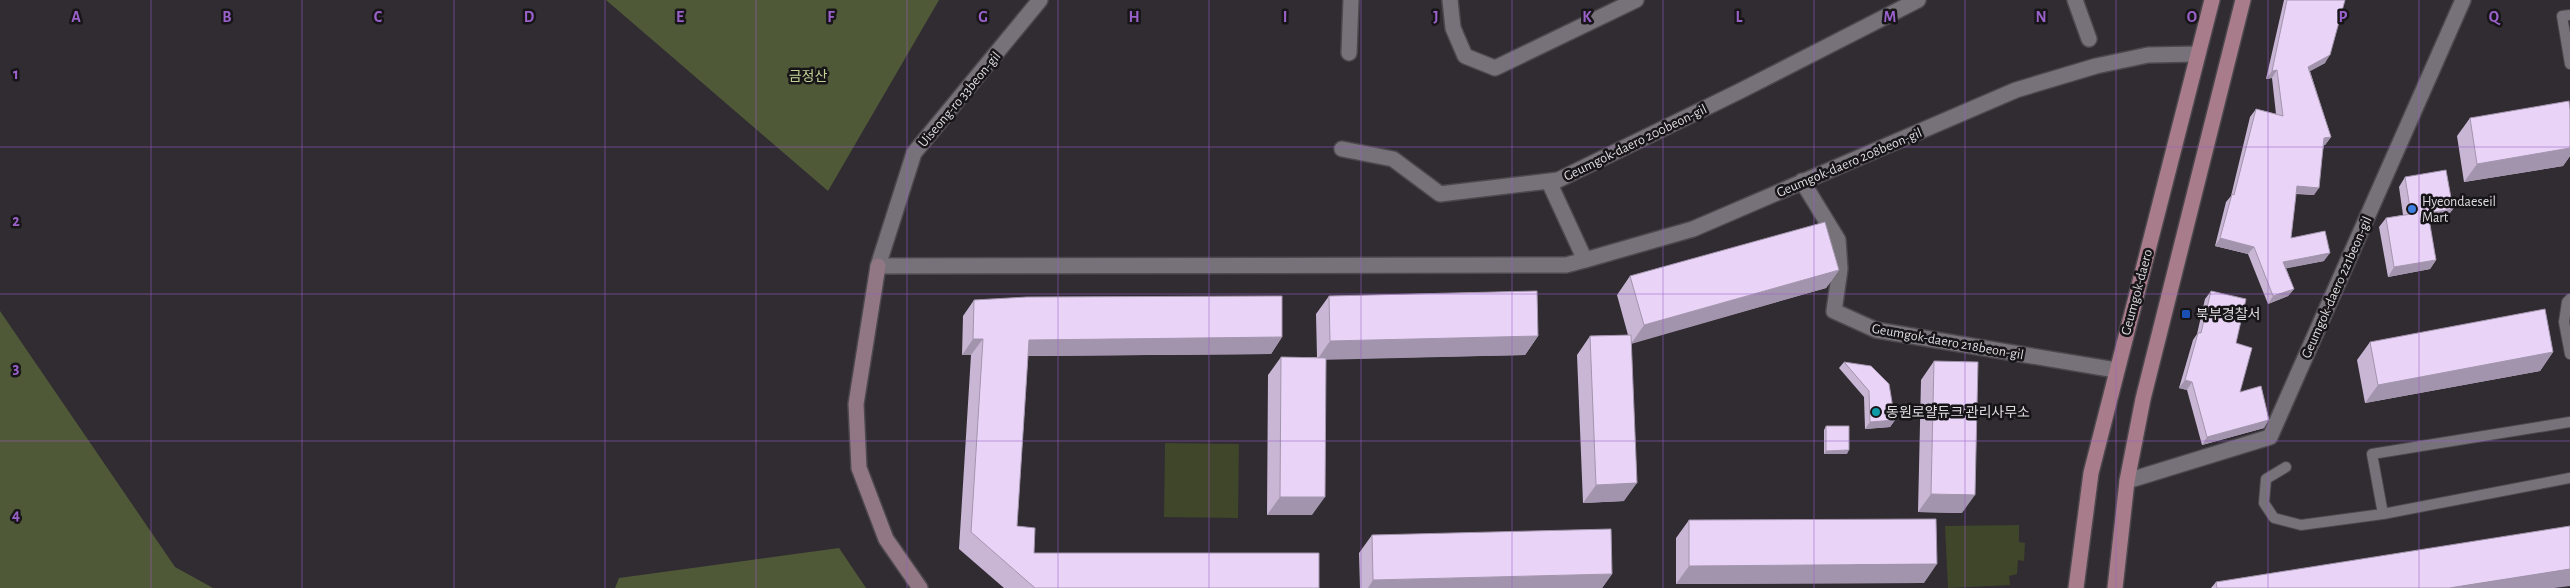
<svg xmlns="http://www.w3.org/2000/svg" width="2570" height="588" font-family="'Alegreya Sans','Noto Sans KR',sans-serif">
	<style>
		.green { fill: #3f4629 }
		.forest { fill: #505937 }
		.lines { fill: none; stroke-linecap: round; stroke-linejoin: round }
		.lane-casing { stroke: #4c484d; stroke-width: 12 }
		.street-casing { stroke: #4c484d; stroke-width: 18 }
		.secondary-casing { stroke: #4c484d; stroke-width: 18 }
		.primary-casing { stroke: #4c484d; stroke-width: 18 }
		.lane { stroke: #77727a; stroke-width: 10 }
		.street { stroke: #77727a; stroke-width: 15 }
		.secondary { stroke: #907783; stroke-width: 15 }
		.primary { stroke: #a97c8b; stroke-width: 15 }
		.wall { fill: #c8b6d4 }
		.shaded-wall { fill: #a394ad }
		.building { fill: #e9d4f7; stroke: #a394ad }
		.grid { fill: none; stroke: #9961c9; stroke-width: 1; stroke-opacity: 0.55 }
		.shop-dot { fill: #3f7fe0; stroke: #171518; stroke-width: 2 }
		.transit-dot { fill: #1a4fb4; stroke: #171518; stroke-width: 2 }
		.culture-dot { fill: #0f9aa8; stroke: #171518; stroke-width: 2 }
		.labels { text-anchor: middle; stroke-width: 5; stroke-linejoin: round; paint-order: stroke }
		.park-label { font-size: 14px; fill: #c1d194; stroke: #171518 }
		.street-label { font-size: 14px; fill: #dfdce0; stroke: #171518 }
		.poi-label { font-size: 14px; fill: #dfdce0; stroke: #171518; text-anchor: start }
		.grid-label { font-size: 16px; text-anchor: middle; font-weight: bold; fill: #9961c9; stroke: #171518; stroke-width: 5; stroke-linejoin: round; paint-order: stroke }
	</style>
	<rect width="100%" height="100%" fill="#302c32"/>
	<path class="green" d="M 1165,443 L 1239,444 L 1238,518 L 1164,517 Z
		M 2019,525 L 2019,542 L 2025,543 L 2024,561 L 2018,560 L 2017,574 L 2009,576 L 2010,585 L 1948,588 L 1945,526 Z"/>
	<path class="forest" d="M 606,0 L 939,0 L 828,191 Z
		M 0,311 L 175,567 L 213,588 L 0,588 Z
		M 839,548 L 866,588 L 615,588 L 619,578 Z"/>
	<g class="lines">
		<g class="lane-casing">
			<path id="lane" d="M 2570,15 L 2562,16 L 2570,64
				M 2570,299 L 2567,302 L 2564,322 L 2570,354
				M 2570,422 L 2372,454 L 2383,514 L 2570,478
				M 2286,467 L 2266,479 L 2264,503 L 2274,518 L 2301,525 L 2383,514"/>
		</g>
		<g class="street-casing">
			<path id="street" d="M 1040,0 L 914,153 L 878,266 L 1566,265 L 1585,260
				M 1450,0 L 1453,28 L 1465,56 L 1495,68 L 1636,0
				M 2075,0 L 2089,39
				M 1349,53 L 1351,0
				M 1342,149 L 1393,159 L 1440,194 L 1558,180 L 1740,91 L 1918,0
				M 1802,181 L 1838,240 L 1840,269 L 1834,311 L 1876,330 L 2116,370
				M 1549,182 L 1585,260 L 1693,229 L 2016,90 L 2096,66 L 2148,55 L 2198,54
				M 2127,481 L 2270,437 L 2463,0"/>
		</g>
		<g class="secondary-casing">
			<path id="secondary" d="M 878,266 L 856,404 L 859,468 L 886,539 L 920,588"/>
		</g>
		<g class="primary-casing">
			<path id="primary" d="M 2076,588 L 2091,473 L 2212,0
				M 2115,588 L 2127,481 L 2143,399 L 2243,0"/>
		</g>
		<use href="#lane" class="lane"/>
		<use href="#street" class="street"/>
		<use href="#secondary" class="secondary"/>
		<use href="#primary" class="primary"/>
	</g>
	<path class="wall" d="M 2284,0 L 2345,0 L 2325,63 L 2310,71 L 2331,137 L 2325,145 L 2324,145 L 2314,195 L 2296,194 L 2291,238 L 2324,261 L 2286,268 L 2294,289 L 2288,296 L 2268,304 L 2248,254 L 2215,246 L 2226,202 L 2231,196 L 2250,117 L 2256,109 L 2276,114 L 2272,78 L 2266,79 Z
		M 2570,110 L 2570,156 L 2563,166 L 2464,182 L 2457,136 L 2470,118 Z
		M 2405,177 L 2453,209 L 2446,218 L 2429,221 L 2436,260 L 2430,269 L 2388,277 L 2379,227 L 2386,218 L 2403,215 L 2399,187 Z
		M 1839,270 L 1826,288 L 1631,343 L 1624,501 L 1583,503 L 1577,355 L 1590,336 L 1628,335 L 1617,295 L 1630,276 Z
		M 2211,291 L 2236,343 L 2240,392 L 2264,428 L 2202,445 L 2187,390 L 2179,388 L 2193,340 L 2197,334 L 2205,299 Z
		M 1329,296 L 1538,336 L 1525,355 L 1326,359 L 1312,515 L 1267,515 L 1268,375 L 1281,357 L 1317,357 L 1316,314 Z
		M 974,300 L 1282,337 L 1271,354 L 1028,356 L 1017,526 L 1034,553 L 1319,588 L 1004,588 L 959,549 L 971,355 L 962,355 L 963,316 Z
		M 2370,342 L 2553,352 L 2540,371 L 2365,403 L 2357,360 Z
		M 1934,361 L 1962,513 L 1918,512 L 1921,380 Z
		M 1844,362 L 1895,420 L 1890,427 L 1865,429 L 1864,397 L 1839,368 Z
		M 1826,426 L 1847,454 L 1824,454 L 1824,430 Z
		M 1689,520 L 1924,583 L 1676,584 L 1676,538 Z
		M 1372,535 L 1612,574 L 1602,588 L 1360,588 L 1359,553 Z
		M 2216,582 L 2554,588 L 2211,588 Z"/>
	<path class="shaded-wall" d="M 2330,55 L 2325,63 L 2303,75 L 2308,67 Z
		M 2277,70 L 2272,78 L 2266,79 L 2272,71 Z
		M 2331,137 L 2325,145 L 2319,146 L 2324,138 Z
		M 2570,148 L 2570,156 L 2563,166 L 2464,182 L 2477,164 Z
		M 2297,186 L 2319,188 L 2314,195 L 2291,193 Z
		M 2453,209 L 2446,218 L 2421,223 L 2428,213 Z
		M 2220,238 L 2254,247 L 2248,254 L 2215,246 Z
		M 2330,253 L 2324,261 L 2278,270 L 2283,262 Z
		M 2436,260 L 2430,269 L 2388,277 L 2394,267 Z
		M 1839,270 L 1826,288 L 1631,344 L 1644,325 Z
		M 2294,289 L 2288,296 L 2268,304 L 2273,296 Z
		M 1538,336 L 1525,355 L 1317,360 L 1330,341 Z
		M 1282,337 L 1271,354 L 1017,356 L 1029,340 Z
		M 973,339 L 983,339 L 971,355 L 962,355 Z
		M 2553,352 L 2540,371 L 2365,403 L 2378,385 Z
		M 2185,380 L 2192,382 L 2187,390 L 2179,388 Z
		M 1895,420 L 1890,427 L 1865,429 L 1870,422 Z
		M 2269,420 L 2264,428 L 2202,445 L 2207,437 Z
		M 1849,450 L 1847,454 L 1824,454 L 1826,451 Z
		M 1637,483 L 1624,501 L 1583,503 L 1596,485 Z
		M 1931,494 L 1975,495 L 1962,513 L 1918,512 Z
		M 1280,497 L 1325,497 L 1312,515 L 1267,515 Z
		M 1937,564 L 1924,583 L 1676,584 L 1689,566 Z
		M 2570,569 L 2570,586 L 2554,588 L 2449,588 Z
		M 1612,574 L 1602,588 L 1368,588 L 1373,580 Z"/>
	<path class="building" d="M 2287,0 L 2345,0 L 2330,55 L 2308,67 L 2331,137 L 2324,138 L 2319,188 L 2297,186 L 2291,238 L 2325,231 L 2330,253 L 2283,262 L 2294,289 L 2273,296 L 2254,247 L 2220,238 L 2232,194 L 2234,195 L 2256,109 L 2283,116 L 2277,70 L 2272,71 Z
		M 2569,101 L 2570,110 L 2570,148 L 2477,164 L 2470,118 Z
		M 2446,170 L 2453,209 L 2428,213 L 2436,260 L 2394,267 L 2386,218 L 2411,214 L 2405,177 Z
		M 1825,222 L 1839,270 L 1644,325 L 1630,276 Z
		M 1537,291 L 1538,336 L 1330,341 L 1329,296 Z
		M 2211,291 L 2246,299 L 2236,343 L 2252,348 L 2240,392 L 2261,386 L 2269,420 L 2207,437 L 2192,382 L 2185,380 L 2198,333 L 2201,333 Z
		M 1282,296 L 1282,337 L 1029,340 L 1017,526 L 1035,528 L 1034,553 L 1319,553 L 1319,588 L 1035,588 L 971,532 L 983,339 L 973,339 L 974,300 L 1027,297 Z
		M 2545,309 L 2553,352 L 2378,385 L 2370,342 Z
		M 1631,335 L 1637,483 L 1596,485 L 1590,336 Z
		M 1281,357 L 1326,358 L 1325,497 L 1280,497 Z
		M 1934,361 L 1978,362 L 1975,495 L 1931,494 Z
		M 1844,362 L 1871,366 L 1889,384 L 1895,420 L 1870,422 L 1869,391 Z
		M 1826,426 L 1849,426 L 1849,450 L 1826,451 Z
		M 1936,519 L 1937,564 L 1689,566 L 1689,520 Z
		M 2570,526 L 2570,569 L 2449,588 L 2217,588 L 2216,582 Z
		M 1611,529 L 1612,574 L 1373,580 L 1372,535 Z"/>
	<path class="grid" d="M 151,0 L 151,588M 302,0 L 302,588M 454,0 L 454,588M 605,0 L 605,588M 756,0 L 756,588M 907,0 L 907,588M 1058,0 L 1058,588M 1209,0 L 1209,588M 1361,0 L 1361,588M 1512,0 L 1512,588M 1663,0 L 1663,588M 1814,0 L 1814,588M 1965,0 L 1965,588M 2116,0 L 2116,588M 2268,0 L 2268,588M 2419,0 L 2419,588M 0,147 L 2570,147M 0,294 L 2570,294M 0,441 L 2570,441"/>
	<circle class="shop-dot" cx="2412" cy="209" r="5"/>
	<rect class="transit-dot" x="2181" y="309" width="10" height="10" rx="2.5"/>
	<circle class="culture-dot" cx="1876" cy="412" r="5"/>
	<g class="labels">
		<g class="park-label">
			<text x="808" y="81">금정산</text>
		</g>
		<g class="street-label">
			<text transform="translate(959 99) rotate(-50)" y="5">Uiseong-ro 33beon-gil</text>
			<text transform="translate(1635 142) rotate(-26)" y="5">Geumgok-daero 200beon-gil</text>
			<text transform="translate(1849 162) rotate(-23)" y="5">Geumgok-daero 208beon-gil</text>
			<text transform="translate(2336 287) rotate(-66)" y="5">Geumgok-daero 221beon-gil</text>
			<text transform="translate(2136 292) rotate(-75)" y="5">Geumgok-daero</text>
			<text transform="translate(1948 341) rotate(10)" y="5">Geumgok-daero 218beon-gil</text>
		</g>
		<g class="poi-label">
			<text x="2422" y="206">Hyeondaeseil<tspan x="2422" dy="16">Mart</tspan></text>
			<text x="2196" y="319">북부경찰서</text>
			<text x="1886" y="417">동원로얄듀크 관리사무소</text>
		</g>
	</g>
	<g class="grid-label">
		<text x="76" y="22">A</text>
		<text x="227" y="22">B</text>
		<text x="378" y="22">C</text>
		<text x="529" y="22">D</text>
		<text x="680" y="22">E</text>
		<text x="831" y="22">F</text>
		<text x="983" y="22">G</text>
		<text x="1134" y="22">H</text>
		<text x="1285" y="22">I</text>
		<text x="1436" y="22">J</text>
		<text x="1587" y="22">K</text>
		<text x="1739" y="22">L</text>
		<text x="1890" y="22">M</text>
		<text x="2041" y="22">N</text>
		<text x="2192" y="22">O</text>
		<text x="2343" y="22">P</text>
		<text x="2494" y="22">Q</text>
		<text x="16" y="79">1</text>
		<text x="16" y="226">2</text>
		<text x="16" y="373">3</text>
		<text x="16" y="520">4</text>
	</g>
</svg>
